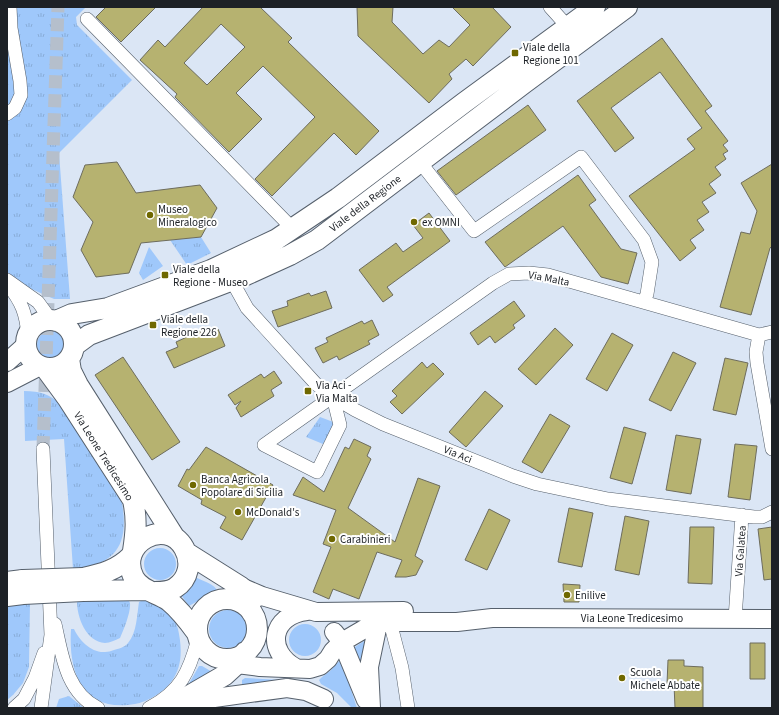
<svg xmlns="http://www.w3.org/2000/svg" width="779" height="715" font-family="'Source Sans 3',sans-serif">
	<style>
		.grass { fill: url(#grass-tufts) }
		.green { fill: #9fc8fb }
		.building { fill: #b6b270; stroke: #6d6c5d; fill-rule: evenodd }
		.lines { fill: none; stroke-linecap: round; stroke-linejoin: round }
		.street-tunnel { stroke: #b5bfcc; stroke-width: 13; stroke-dasharray: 13 6; stroke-linecap: butt }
		.street-casing { stroke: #56606c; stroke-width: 14 }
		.secondary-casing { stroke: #56606c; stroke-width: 20 }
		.primary-casing { stroke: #56606c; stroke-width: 22 }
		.street { stroke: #fff; stroke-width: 13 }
		.secondary { stroke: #fff; stroke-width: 18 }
		.primary { stroke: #fff; stroke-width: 20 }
		.primary-bridge-casing { stroke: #56606c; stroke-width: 22; stroke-linecap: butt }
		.primary-bridge { stroke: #fff; stroke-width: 20 }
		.poi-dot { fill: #6f6800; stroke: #fff; stroke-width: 1.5 }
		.labels { text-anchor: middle; stroke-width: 4; stroke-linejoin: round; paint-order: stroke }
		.poi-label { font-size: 11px; fill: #1d2126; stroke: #fff; text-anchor: start }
		.street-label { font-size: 11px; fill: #1d2126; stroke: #fff }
	</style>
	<defs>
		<pattern id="grass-tufts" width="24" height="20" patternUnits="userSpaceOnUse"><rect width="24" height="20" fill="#9fc8fb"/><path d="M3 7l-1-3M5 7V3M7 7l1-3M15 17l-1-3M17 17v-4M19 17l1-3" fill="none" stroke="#88acd7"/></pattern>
	</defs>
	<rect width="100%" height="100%" fill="#dbe6f5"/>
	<path class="grass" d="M 7,7 L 86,7 L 76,17 L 77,25 L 132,80 L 59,153 L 70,299 L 54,299 L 27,287 L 7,272 Z
		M 201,237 L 211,253 L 187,265 L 170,240 Z
		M 149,247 L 163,266 L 143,280 L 139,273 Z
		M 24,391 C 41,391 48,394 61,404 L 121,498 C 130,541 119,565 73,569 L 64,439 L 25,441 Z
		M 320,417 L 336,423 L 323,444 L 306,437 Z
		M 127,597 C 128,599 129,601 130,603 C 131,612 124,629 120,638 C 115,640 110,643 105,643 C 85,642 76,615 77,598 Z
		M 143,600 C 156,601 175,615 178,629 C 182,647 183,667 171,682 C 164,692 147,702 135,704 C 83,713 68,673 71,629 L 74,629 C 79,640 91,653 105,652 C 108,652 111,651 114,650 C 118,649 125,647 128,643 C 137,633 137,614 139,602 Z
		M 7,603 L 30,603 L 29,667 L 23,683 L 13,695 L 7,700 Z
		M 69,696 L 84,708 L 56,708 L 59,699 Z"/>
	<path class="green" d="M37 345a14 14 0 1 1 28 0a14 14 0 1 1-28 0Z
		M144 564a16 16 0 1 1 32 0a16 16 0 1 1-32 0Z
		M 195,577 C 203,581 215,584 218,592 L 208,595 L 189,606 L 181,595 C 188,590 192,585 195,577 Z
		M209 629a19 19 0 1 1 38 0a19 19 0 1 1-38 0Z
		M289 640a16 16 0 1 1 32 0a16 16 0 1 1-32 0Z
		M 367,639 L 361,674 L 352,649 Z
		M 341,659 L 357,708 L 352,708 L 337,693 L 321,684 L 319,680 L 322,677 L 330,671 Z
		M 199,666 L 202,666 L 214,673 L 187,687 Z
		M 245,678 L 281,680 L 242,685 L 242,680 Z"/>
	<path class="building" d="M 106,7 L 156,7 L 121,42 L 96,17 Z
		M 203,7 L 260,7 L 292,38 L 288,42 L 379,131 L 356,155 L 334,133 L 272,196 L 255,179 L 315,117 L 263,66 L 236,93 L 262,119 L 229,152 L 175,97 L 177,94 L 140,60 L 158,40 L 165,47 ZM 221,24 L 245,47 L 207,85 L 184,63 Z
		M 357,7 L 393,7 L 392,22 L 423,54 L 439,40 L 449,47 L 470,25 L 452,7 L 492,7 L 511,27 L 473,66 L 466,59 L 449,74 L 452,79 L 429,103 L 358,36 Z
		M 662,38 L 712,106 L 705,111 L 728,141 L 723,145 L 728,151 L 723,154 L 726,159 L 715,167 L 721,175 L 709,184 L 716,193 L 702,202 L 709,212 L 697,220 L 704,230 L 690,240 L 696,248 L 680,261 L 629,196 L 695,149 L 687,139 L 702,128 L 660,72 L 611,108 L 634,138 L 615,152 L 577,101 Z
		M 528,105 L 546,130 L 456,195 L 437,171 Z
		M 117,162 L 136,193 L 200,185 L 217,208 L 201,237 L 141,243 L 129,273 L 96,277 L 81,250 L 93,222 L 73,197 L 85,165 Z
		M 772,164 L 772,246 L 770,248 L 751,315 L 720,307 L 741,232 L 750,234 L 757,211 L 741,183 Z
		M 578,175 L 596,200 L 589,205 L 621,249 L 637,253 L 628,284 L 601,277 L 563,226 L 505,267 L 485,242 Z
		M 429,213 L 450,241 L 387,287 L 393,295 L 383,302 L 359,270 L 396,243 L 403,252 L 423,238 L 413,225 Z
		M 326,291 L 332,308 L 278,327 L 272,311 L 288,306 L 287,301 L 309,293 L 311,296 Z
		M 514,301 L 525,316 L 513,325 L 515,328 L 495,343 L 490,336 L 478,345 L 470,333 Z
		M 372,320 L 379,335 L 368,341 L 370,344 L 339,360 L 337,356 L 323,363 L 315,348 L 328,342 L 326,338 L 362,321 L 364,324 Z
		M 555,328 L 573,345 L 536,385 L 518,369 Z
		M 218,329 L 225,346 L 174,368 L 166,352 L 178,347 L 176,342 L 200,331 L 202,336 Z
		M 612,333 L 633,345 L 607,391 L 586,379 Z
		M 673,352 L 696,363 L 671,411 L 649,400 Z
		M 123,357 L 180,442 L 152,460 L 95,375 Z
		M 725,358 L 748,363 L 736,415 L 713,410 Z
		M 422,362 L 427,368 L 433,363 L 444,374 L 402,414 L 390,402 L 397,396 L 392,391 Z
		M 274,371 L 282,383 L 271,390 L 274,396 L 241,417 L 236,408 L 241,401 L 235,405 L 228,395 L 261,374 L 264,378 Z
		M 485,391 L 503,406 L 466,447 L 449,432 Z
		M 550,414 L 570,426 L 542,473 L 522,462 Z
		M 624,427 L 646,433 L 632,484 L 610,478 Z
		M 676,435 L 701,439 L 691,494 L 666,490 Z
		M 354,439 L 371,447 L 367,456 L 371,459 L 348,508 L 395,542 L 418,478 L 440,486 L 415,556 L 423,561 L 416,575 L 406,577 L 395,577 L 402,560 L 377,552 L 359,599 L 333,589 L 329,599 L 313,592 L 331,547 L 323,544 L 336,510 L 293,495 L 303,477 L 324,492 L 345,447 L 349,449 Z
		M 735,444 L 757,446 L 750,500 L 728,497 Z
		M 206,447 L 273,485 L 242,540 L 220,528 L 226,517 L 201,504 L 202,500 L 178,486 L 187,469 L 189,470 Z
		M 569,508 L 593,513 L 582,567 L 558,562 Z
		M 489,509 L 510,520 L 487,570 L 465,560 Z
		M 625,516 L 649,521 L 639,575 L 615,570 Z
		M 690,527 L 714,527 L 712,584 L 688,583 Z
		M 772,527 L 772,579 L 764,580 L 758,529 Z
		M 563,584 L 580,585 L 579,602 L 564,602 Z
		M 750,643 L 765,643 L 765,679 L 750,679 Z
		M 668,660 L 684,660 L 684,666 L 703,667 L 703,708 L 675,708 L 674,684 L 667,684 Z"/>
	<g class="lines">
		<path class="street-tunnel" d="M 43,449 L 58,7"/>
		<g class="street-casing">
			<path id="street" d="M 550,7 L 568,27
				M 87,19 L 293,229
				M 7,114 L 15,108 L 21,95 L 20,81 L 11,28 L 10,7
				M 420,162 L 474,231 L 581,157 L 644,240 L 652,262 L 647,294 L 644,302
				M 7,280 L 38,302 L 51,320
				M 232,281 L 247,308 L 316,384 L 333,397 L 355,410 L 383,424 L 513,476 L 537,484 L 608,499 L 754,517 L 762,517 L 772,512
				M 8,285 C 22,302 26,314 28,335
				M 759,335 L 756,352 L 757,363 L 772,449
				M 333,397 L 340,425 L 317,472 L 264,445 L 493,283 L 509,274 L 529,273 L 548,275 L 759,335 L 772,332
				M 735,619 L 742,515
				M 390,622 L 402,668 L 408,708
				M 55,624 C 62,655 66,692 98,708
				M 14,708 L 24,699 L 35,678 L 44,653
				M 41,708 L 51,635 L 43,449
				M 149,708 C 181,691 189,672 198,639"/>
		</g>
		<g class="secondary-casing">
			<path id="secondary" d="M 7,362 L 26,345
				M 7,383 L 40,366
				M 241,587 L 262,596 L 316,612 L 404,611
				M 227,599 L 259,597
				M 334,632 L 342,642 L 366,700
				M 220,658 L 237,664 L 260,667 L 310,669 L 320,666 L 328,659 L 333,651 L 342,642 L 366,628 L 378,624 L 390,622 L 457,622 L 492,618 L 772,619
				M 296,668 C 265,651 271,615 307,611
				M 182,708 L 207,699 L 287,688 L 306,691 L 324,699
				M 371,708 L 369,667 L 378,624"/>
		</g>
		<g class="primary-casing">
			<path id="primary" d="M26 344a24 24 0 1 1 48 0a24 24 0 1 1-48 0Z
				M 56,321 L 72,314 L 108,308 L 211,270 L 277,239 L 338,198 L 465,102 L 595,7
				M 74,346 L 89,335 L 246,275 L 290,255 L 317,240 L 523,84 L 627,7
				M 69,359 L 71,371 L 78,385 L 175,538
				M 46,369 L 68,399 L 133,500 C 137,519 136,532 133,551
				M 187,553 L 241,587 L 252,613
				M 83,578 C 102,574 117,570 131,556
				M 7,582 L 23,580
				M 83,591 L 148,590
				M 155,592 C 162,592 169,592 175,588 C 189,579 192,562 184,548 C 166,516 116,544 134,578 C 141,591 158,593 169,601 C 180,610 189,622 197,633
				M 7,596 L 23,594
				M197 629a30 30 0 1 1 60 0a30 30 0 1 1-60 0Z
				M 172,708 L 187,697 L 225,675 L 237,664 L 245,652"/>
		</g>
		<use href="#street" class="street"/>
		<use href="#secondary" class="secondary"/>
		<use href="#primary" class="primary"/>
		<g class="primary-bridge-casing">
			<path id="primary-bridge" d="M 23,580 L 83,578
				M 23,594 L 83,591"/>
		</g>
		<use href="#primary-bridge" class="primary-bridge"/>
	</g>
	<g class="poi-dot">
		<rect x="511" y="49" width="8" height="8" rx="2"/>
		<circle cx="150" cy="215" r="4"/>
		<circle cx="414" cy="222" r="4"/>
		<rect x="161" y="271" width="8" height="8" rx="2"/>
		<rect x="149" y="321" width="8" height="8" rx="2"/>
		<rect x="304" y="387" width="8" height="8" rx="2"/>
		<circle cx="193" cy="485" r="4"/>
		<circle cx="238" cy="512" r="4"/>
		<circle cx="332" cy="539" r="4"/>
		<circle cx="567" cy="595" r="4"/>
		<circle cx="622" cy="678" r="4"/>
	</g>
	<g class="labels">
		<g class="poi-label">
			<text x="523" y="51">Viale della<tspan x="523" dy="13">Regione 101</tspan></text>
			<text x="158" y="213">Museo<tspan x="158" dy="13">Mineralogico</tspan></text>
			<text x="422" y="226">ex OMNI</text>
			<text x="173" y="273">Viale della<tspan x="173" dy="13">Regione - Museo</tspan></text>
			<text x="161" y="323">Viale della<tspan x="161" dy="13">Regione 226</tspan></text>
			<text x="316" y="389">Via Aci -<tspan x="316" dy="13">Via Malta</tspan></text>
			<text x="201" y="483">Banca Agricola<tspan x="201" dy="13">Popolare di Sicilia</tspan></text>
			<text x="246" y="516">McDonald's</text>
			<text x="340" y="543">Carabinieri</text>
			<text x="575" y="599">Enilive</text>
			<text x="630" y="676">Scuola<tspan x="630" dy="13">Michele Abbate</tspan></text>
		</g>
		<g class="street-label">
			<text transform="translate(365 203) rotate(-37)" y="4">Viale della Regione</text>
			<text transform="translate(549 278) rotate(11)" y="4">Via Malta</text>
			<text transform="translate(458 454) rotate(22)" y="4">Via Aci</text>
			<text transform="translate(104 456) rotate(58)" y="4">Via Leone Tredicesimo</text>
			<text transform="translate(740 551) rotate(-86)" y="4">Via Galatea</text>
			<text x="632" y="622">Via Leone Tredicesimo</text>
		</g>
	</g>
	<rect width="779" height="715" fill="none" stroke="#1d2126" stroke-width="16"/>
</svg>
